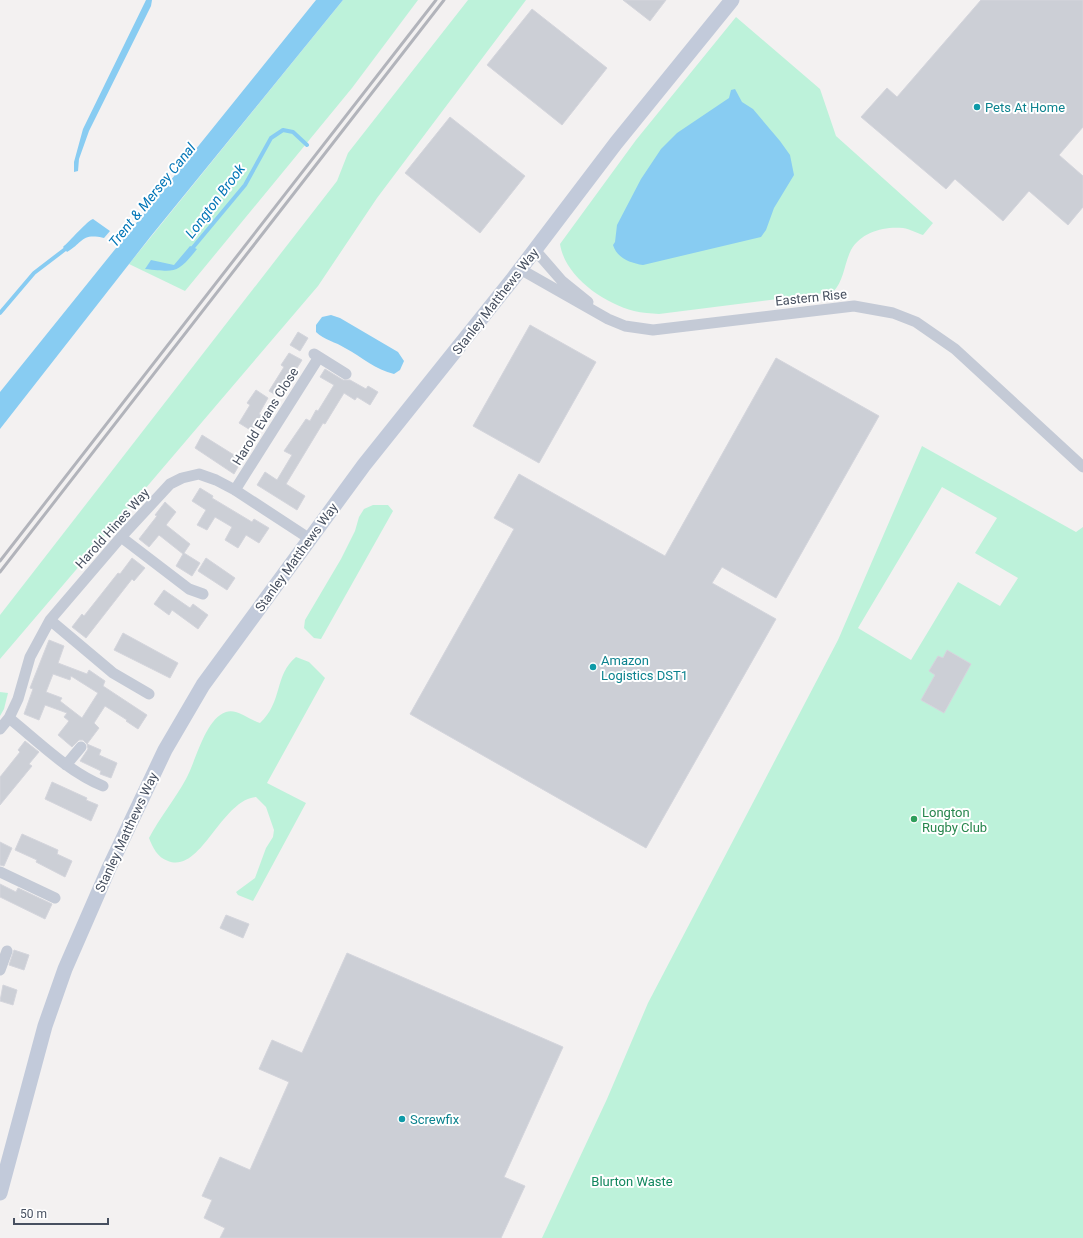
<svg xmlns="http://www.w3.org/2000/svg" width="1083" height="1238" font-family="Roboto,sans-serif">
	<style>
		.green { fill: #bdf2da; fill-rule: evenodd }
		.water { fill: #88ccf2 }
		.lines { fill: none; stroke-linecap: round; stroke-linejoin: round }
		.stream { stroke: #88ccf2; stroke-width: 4 }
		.building { fill: #cccfd6; stroke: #d4d5dc; fill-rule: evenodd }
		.street { stroke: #c4cad6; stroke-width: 11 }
		.secondary { stroke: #c2cada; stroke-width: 15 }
		.rail { stroke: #b2b4bb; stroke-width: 3 }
		.culture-dot { fill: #0f9aa8; stroke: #fff; stroke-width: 1.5 }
		.leisure-dot { fill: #2e9e5b; stroke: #fff; stroke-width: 1.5 }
		.labels { text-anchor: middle; stroke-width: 4; stroke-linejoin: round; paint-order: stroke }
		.culture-label { font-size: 13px; fill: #0d838f; stroke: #fff; text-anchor: start }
		.street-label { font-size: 13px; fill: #475060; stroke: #fff }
		.leisure-label { font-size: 13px; fill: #27864d; stroke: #fff; text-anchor: start }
		.park-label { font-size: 13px; fill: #11875e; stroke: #fff }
		.water-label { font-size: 14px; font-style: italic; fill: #0376b7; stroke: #fff }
	</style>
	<rect width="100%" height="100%" fill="#f3f1f1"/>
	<path class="green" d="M 343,0 L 418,0 L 352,88 L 185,291 L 129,264 Z
		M 468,0 L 526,0 L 377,198 L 318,286 L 0,659 L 0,615 L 337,181 L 348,153 Z
		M 736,17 L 820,89 L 836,136 L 933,223 L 923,235 C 917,233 910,229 903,228 C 884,226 861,232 851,250 C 844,264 844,281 833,292 L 659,314 C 651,313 642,313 634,311 C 604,303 565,277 560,244 L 636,140 Z
		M 922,446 L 1076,532 L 1083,527 L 1083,1238 L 542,1238 L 607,1099 L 648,1003 L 838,640 ZM 942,487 L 997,518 L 975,553 L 1018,578 L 1000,606 L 958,582 L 911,660 L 858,628 ZM 947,650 L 971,664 L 944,713 L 921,700 L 935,675 L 929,671 L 938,656 L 943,658 Z
		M 373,505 L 388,505 L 393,511 L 321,639 L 314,638 L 304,628 L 305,620 L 341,559 L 355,531 L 359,517 L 364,509 Z
		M 296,657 L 309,662 L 325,678 L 267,783 L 306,803 L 253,901 L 238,895 L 236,892 L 255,878 L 266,848 L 273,837 L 274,830 L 266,807 L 256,797 C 221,800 201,874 168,861 C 157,857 153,848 149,838 C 160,817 175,799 186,779 C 196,761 205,719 226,712 C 236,708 250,720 260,723 C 283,702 274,675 296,657 Z
		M 0,692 L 8,693 L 4,709 L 0,716 Z"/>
	<path class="water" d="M 146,0 L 152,0 L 151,6 L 89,131 L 79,159 L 78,171 L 74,172 L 74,162 L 83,129 Z
		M 316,0 L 343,0 L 151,236 L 0,429 L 0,392 Z
		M 735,89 L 742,102 L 753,109 L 780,141 L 790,155 L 794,175 L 774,208 L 766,230 L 761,237 L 643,265 C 630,263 617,258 613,245 L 615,242 L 617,225 L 641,179 L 661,149 L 677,133 L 729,98 L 731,90 Z
		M 93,219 L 110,231 L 104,238 C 81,233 84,242 67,252 L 63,247 C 69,242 88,220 93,219 Z
		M 190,246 L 197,249 C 177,274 176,272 145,269 L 151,260 L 174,265 Z
		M 331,315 L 340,318 L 398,352 L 404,361 L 400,370 L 394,374 C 376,370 362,357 345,348 C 336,342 324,340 316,332 L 316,325 L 322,317 Z"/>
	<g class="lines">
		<path class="stream" d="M 190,251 L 245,185 L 271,138 L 283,130 L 293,132 L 307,145
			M 0,313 L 34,273 L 68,247"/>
	</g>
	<path class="building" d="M 623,0 L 666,0 L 650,21 Z
		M 981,0 L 1083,0 L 1083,127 L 1059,155 L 1083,176 L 1083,207 L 1068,225 L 1029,191 L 1003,221 L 955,179 L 946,189 L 861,117 L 887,88 L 897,97 Z
		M 532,9 L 607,68 L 562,125 L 487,65 Z
		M 450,117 L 525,176 L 480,233 L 405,173 Z
		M 530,325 L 596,362 L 539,463 L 473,426 Z
		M 298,332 L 308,338 L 300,351 L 290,345 Z
		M 289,353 L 302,360 L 279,397 L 269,391 L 284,367 L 281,365 Z
		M 776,358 L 879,416 L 776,598 L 722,567 L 712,583 L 776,619 L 646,848 L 410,714 L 514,529 L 494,518 L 519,474 L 665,556 Z
		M 325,369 L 343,380 L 350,380 L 366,389 L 368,386 L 378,392 L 370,405 L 357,397 L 355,400 L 344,393 L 325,424 L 323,423 L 286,484 L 305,496 L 297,510 L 257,485 L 265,472 L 277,480 L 292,455 L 284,451 L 306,419 L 310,421 L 316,410 L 318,411 L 334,385 L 320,377 Z
		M 256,390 L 268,398 L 259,414 L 262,416 L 252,431 L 239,423 L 250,405 L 247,403 Z
		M 202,435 L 242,460 L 234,474 L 195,448 Z
		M 200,488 L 213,496 L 212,498 L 252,522 L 254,519 L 269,528 L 259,543 L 246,535 L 238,548 L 225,540 L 232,527 L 215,517 L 207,530 L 197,525 L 206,510 L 192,501 Z
		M 165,502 L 176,512 L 166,525 L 190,544 L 184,553 L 200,563 L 192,576 L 176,566 L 183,554 L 159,535 L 149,547 L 139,539 L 157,516 L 155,515 Z
		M 132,558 L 145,568 L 134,581 L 132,579 L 86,638 L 72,627 L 82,614 L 84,616 L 118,573 L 120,574 Z
		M 206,558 L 235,578 L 227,590 L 198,571 Z
		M 164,590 L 190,608 L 193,604 L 208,615 L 198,629 L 172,610 L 169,615 L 154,604 Z
		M 123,633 L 178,663 L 170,678 L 114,650 Z
		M 49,640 L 64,646 L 58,663 L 87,674 L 89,670 L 105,681 L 103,686 L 147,715 L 138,729 L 126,721 L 127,720 L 105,706 L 94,723 L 99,728 L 87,744 L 83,740 L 79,740 L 72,747 L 58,735 L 69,721 L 64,717 L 67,713 L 45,705 L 39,720 L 24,714 L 33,689 L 30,688 ZM 53,674 L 70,680 L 71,676 L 98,693 L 82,718 L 60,701 L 62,698 L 46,692 Z
		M 947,650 L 971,664 L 944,713 L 921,700 L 935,675 L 929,671 L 938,656 L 943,658 Z
		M 25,741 L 39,752 L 29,764 L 32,766 L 0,805 L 0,777 L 20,752 L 18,750 Z
		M 87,744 L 101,750 L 99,755 L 117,763 L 111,778 L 100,774 L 101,771 L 80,761 L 88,749 Z
		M 52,782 L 87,798 L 86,800 L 98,805 L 91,821 L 45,799 Z
		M 22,834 L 58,850 L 57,854 L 72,861 L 65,877 L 36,862 L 37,860 L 15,850 Z
		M 0,842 L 12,848 L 4,866 L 0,865 Z
		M 0,884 L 16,892 L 18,888 L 52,904 L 45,919 L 0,897 Z
		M 226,915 L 249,924 L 243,938 L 220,928 Z
		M 14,950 L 29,955 L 24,970 L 9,965 Z
		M 347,953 L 563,1047 L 504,1177 L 525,1186 L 501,1238 L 220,1238 L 225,1228 L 204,1218 L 212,1200 L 202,1196 L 220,1157 L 250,1170 L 289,1082 L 259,1069 L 272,1040 L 302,1053 Z
		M 3,985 L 17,990 L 13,1005 L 0,1001 Z"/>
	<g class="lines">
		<path class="street" d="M 535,250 L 562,281 L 588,302
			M 520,269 L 608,319 L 625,326 L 653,330 L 854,306 L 893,313 L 916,322 L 955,349 L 1083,467
			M 314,354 L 346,374
			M 235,490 L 319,357
			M 121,537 L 189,589 L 203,594
			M 50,620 L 113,673 L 149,694
			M 9,718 C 39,742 67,771 103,786
			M 0,729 L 9,718 L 18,699 L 30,657 L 50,620 L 121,537 L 170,484 L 182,478 L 199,474 L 216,480 L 235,490 L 310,539
			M 66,765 L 81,747
			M 0,872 L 55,898
			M 0,970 L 7,951"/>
		<path class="secondary" d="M 0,1193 L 45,1026 L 65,969 L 109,868 L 165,750 L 203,685 L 364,465 L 512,280 L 616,143 L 732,0"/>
		<path class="rail" d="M 0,561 L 436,0
			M 0,572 L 444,0"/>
	</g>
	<g class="culture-dot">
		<circle cx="977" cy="107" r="4"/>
		<circle cx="593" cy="667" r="4"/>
		<circle cx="402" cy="1119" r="4"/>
	</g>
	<circle class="leisure-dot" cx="914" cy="819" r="4"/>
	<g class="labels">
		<g class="culture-label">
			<text x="985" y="112">Pets At Home</text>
			<text x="601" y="665">Amazon<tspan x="601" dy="15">Logistics DST1</tspan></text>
			<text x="410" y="1124">Screwfix</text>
		</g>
		<g class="street-label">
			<text transform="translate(811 297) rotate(-6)" y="5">Eastern Rise</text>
			<text transform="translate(495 301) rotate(-52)" y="5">Stanley Matthews Way</text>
			<text transform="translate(265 416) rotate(-58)" y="5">Harold Evans Close</text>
			<text transform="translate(112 528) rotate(-48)" y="5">Harold Hines Way</text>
			<text transform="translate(296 557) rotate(-54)" y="5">Stanley Matthews Way</text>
			<text transform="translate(126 832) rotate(-65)" y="5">Stanley Matthews Way</text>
		</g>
		<g class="leisure-label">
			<text x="922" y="817">Longton<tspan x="922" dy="15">Rugby Club</tspan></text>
		</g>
		<g class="park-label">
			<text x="632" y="1186">Blurton Waste</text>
		</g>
		<g class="water-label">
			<text transform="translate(152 195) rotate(-51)" y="5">Trent &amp; Mersey Canal</text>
			<text transform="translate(215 201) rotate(-53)" y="5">Longton Brook</text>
		</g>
	</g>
	<path d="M14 1218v6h94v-6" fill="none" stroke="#475060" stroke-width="2"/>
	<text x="20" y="1218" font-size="12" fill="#475060" stroke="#ffffff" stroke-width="3" paint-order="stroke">50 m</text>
</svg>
